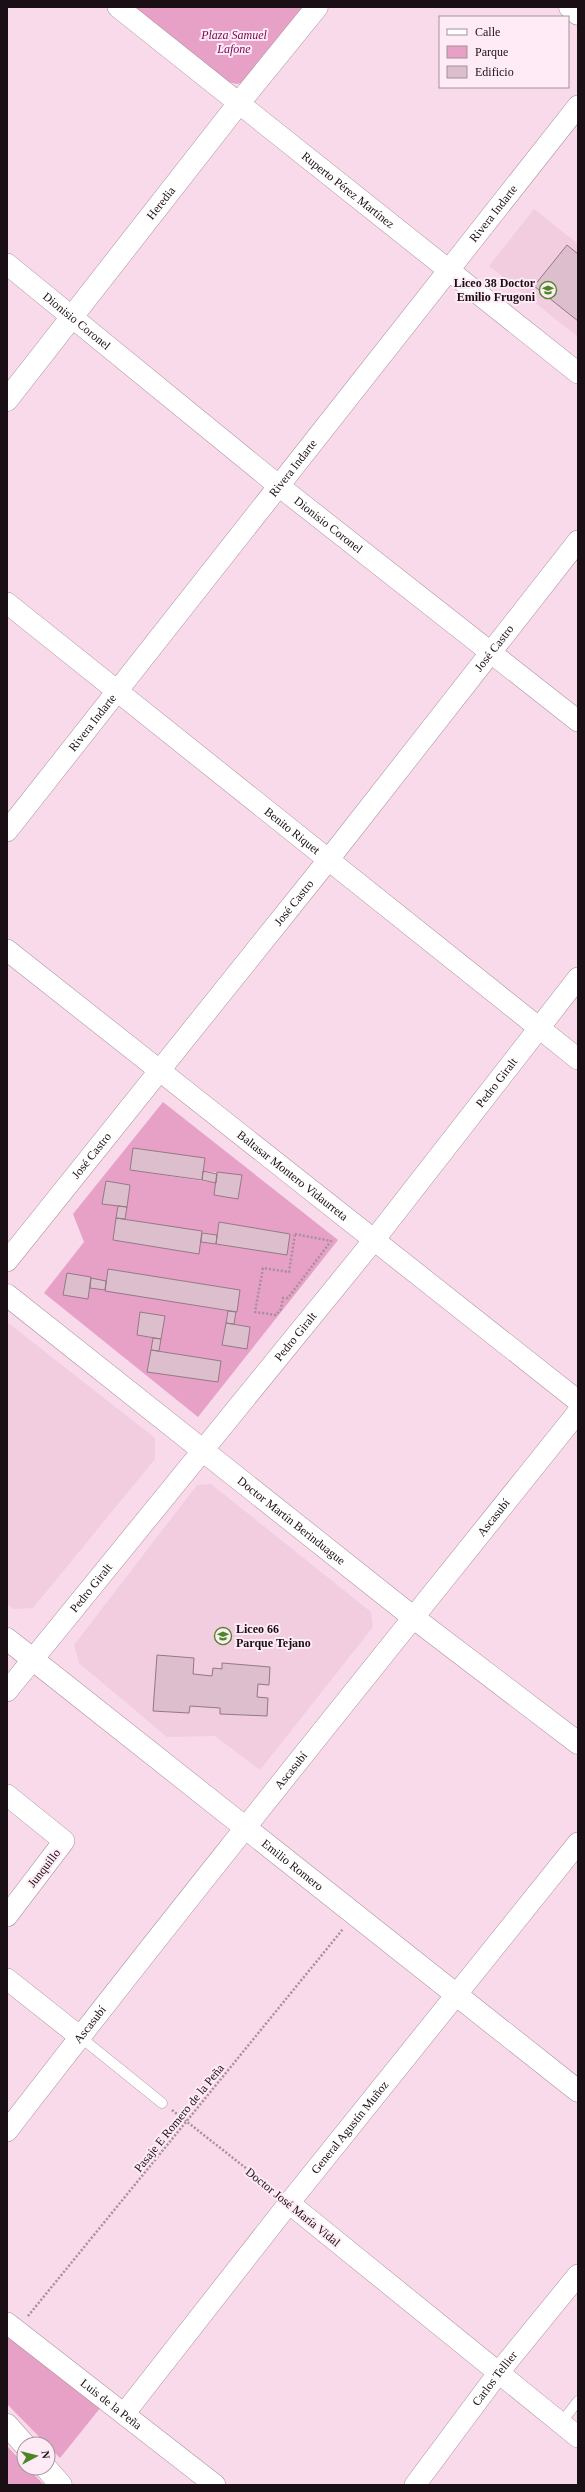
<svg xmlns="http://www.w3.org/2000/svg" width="585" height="2492" font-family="Georgia,serif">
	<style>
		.built { fill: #f2ccdf }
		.green { fill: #e7a0c6; fill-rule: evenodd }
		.building { fill: #dcbecd; stroke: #947886 }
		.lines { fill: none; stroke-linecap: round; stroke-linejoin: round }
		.service-casing { stroke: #ae91a0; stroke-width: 11 }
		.minor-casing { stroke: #ae91a0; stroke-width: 22 }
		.tertiary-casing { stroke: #ae91a0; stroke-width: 23 }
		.secondary-casing { stroke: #ae91a0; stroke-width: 23 }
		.trunk-casing { stroke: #ae91a0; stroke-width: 23 }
		.path { stroke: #a7909c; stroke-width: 2.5; stroke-dasharray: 2 2; stroke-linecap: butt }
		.service { stroke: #fff; stroke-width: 10 }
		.minor { stroke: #fff; stroke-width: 21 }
		.tertiary { stroke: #fff; stroke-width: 22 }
		.secondary { stroke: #fff; stroke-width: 22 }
		.trunk { stroke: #fff; stroke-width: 22 }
		.labels { text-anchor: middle; stroke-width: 4; stroke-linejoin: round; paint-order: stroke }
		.park-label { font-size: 12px; font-style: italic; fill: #760654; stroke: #feebf5 }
		.street-label { font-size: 12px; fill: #1a0f15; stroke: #feebf5 }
		.poi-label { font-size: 12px; font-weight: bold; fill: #1a0f15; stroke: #feebf5; text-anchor: end }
	</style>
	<rect width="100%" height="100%" fill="#f9daea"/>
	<path class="built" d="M 534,209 L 578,244 L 578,337 L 489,266 Z
		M 7,1322 L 155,1438 L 155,1459 L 33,1608 L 13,1609 L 7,1604 Z
		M 211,1484 L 371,1612 L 373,1627 L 260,1770 L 215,1736 L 167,1737 L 79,1663 L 74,1645 L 197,1485 Z"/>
	<path class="green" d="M 133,7 L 306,7 L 245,82 L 237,84 L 228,82 Z
		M 163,1102 L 338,1240 L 198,1417 L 44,1293 L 84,1242 L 73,1214 ZM 133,1148 L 205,1158 L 203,1171 L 241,1175 L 238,1199 L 214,1195 L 216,1183 L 130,1170 ZM 106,1181 L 130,1185 L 125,1219 L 217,1235 L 219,1222 L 290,1234 L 287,1255 L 201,1242 L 198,1254 L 113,1240 L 118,1206 L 102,1204 ZM 108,1269 L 240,1290 L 234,1324 L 250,1327 L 247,1348 L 222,1345 L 228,1311 L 90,1288 L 63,1295 L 67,1273 L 106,1281 ZM 141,1312 L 164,1316 L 159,1351 L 221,1361 L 218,1382 L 148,1372 L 153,1338 L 137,1335 Z
		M 7,2334 L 101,2407 L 60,2458 L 7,2404 Z
		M 7,2446 L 24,2464 L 24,2468 L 28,2468 L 44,2485 L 7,2485 Z"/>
	<path class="building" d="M 567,245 L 578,254 L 578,321 L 534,286 Z
		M 133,1148 L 205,1158 L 202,1180 L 130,1170 Z
		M 203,1171 L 217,1174 L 216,1183 L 202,1180 Z
		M 217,1172 L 242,1175 L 238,1199 L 214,1195 Z
		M 106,1181 L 130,1185 L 127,1207 L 102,1204 Z
		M 118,1206 L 127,1207 L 125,1219 L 116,1218 Z
		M 116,1218 L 202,1231 L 199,1254 L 113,1240 Z
		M 219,1222 L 290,1234 L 287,1255 L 216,1244 Z
		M 202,1233 L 217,1235 L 216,1244 L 201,1242 Z
		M 108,1269 L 240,1290 L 237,1312 L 105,1291 Z
		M 67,1273 L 91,1277 L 88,1299 L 63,1295 Z
		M 91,1278 L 106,1281 L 105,1290 L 90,1288 Z
		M 228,1311 L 236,1312 L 234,1324 L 226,1323 Z
		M 140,1312 L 165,1316 L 161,1339 L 137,1335 Z
		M 226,1323 L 250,1327 L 247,1349 L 222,1345 Z
		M 153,1338 L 161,1339 L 159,1351 L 151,1350 Z
		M 151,1350 L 221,1361 L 218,1382 L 147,1372 Z
		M 157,1655 L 194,1658 L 193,1674 L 212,1676 L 213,1668 L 222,1669 L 222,1663 L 270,1667 L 269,1685 L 258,1684 L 257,1697 L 268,1698 L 267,1716 L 220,1714 L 220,1708 L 190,1706 L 189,1713 L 153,1711 Z"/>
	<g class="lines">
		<g class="service-casing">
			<path id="service" d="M 79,2036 L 162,2103
				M 561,2423 L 578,2401"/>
		</g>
		<g class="minor-casing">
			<g id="minor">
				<path id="s1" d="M 118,7 L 578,373"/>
				<path id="s2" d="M 7,264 L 279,486 L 578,721"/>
				<path id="s3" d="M 7,603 L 578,1059"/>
				<path id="s4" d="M 7,831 L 578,106"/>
				<path id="s5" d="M 7,950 L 578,1401"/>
				<path id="s6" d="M 7,1261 L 329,859 L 578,541"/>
				<path id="s7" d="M 7,1691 L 374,1240 L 578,978"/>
				<path d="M 7,1795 L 64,1841 L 7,1916"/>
				<path d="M 7,1979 L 79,2036"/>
				<path id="s8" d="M 7,2131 C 194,1889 387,1651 578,1412"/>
				<path d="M 289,2203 L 578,2437"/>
				<path id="s9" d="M 7,2323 L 215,2485"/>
				<path id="s10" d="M 124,2414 L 289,2203 L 578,1843"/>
				<path id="s11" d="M 415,2485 L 499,2372 L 578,2275"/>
			</g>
		</g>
		<g class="tertiary-casing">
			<g id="tertiary">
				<path id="s12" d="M 7,400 L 239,103 L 317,7"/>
				<path id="s13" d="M 7,1295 L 414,1618 L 578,1743"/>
				<path id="s14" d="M 7,1639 L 578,2091"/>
			</g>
		</g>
		<g class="secondary-casing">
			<path id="secondary" d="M 570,7 L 578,14"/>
		</g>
		<g class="trunk-casing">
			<path id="trunk" d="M 7,2425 L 24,2444
				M 46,2468 L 61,2485"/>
		</g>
		<path class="path" d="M 295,1234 L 331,1241 L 288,1298 L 283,1298 L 281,1309 L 276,1315 L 255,1312 L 263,1268 L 289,1272 Z
			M 172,2110 L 275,2191
			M 28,2316 L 343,1929"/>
		<use href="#service" class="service"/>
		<use href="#minor" class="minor"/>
		<use href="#tertiary" class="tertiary"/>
		<use href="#secondary" class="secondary"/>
		<use href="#trunk" class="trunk"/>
	</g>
	<defs>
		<g id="school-ring" transform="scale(0.9)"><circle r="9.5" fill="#feebf5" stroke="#4b8725" stroke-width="1.5"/><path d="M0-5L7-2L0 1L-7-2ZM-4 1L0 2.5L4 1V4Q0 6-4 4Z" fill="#4b8725"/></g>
	</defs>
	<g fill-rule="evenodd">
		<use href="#school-ring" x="548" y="290"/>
		<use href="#school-ring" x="223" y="1636"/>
	</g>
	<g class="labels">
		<g class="park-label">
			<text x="234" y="39">Plaza Samuel<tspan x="234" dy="14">Lafone</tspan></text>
		</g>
		<g class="street-label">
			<text dy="4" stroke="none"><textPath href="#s1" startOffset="294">Ruperto Pérez Martínez</textPath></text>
			<text dy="4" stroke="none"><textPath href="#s12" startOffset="250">Heredia</textPath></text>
			<text dy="4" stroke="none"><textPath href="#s4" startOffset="786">Rivera Indarte</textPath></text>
			<text dy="4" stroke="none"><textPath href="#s2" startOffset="90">Dionisio Coronel</textPath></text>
			<text dy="4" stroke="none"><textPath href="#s4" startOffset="462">Rivera Indarte</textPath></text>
			<text dy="4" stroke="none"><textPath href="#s2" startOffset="414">Dionisio Coronel</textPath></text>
			<text dy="4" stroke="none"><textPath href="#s6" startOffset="783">José Castro</textPath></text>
			<text dy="4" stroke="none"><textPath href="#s4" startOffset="138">Rivera Indarte</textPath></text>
			<text dy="4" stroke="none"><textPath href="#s3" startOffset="365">Benito Riquet</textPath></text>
			<text dy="4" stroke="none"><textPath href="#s6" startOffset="459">José Castro</textPath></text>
			<text dy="4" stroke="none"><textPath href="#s7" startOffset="781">Pedro Giralt</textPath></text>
			<text dy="4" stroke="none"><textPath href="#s6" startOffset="135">José Castro</textPath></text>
			<text dy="4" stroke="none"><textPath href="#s5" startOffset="364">Baltasar Montero Vidaurreta</textPath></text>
			<text dy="4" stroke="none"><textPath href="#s7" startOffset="457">Pedro Giralt</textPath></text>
			<text dy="4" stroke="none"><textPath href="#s8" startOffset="783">Ascasubí</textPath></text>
			<text dy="4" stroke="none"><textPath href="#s13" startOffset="363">Doctor Martín Berinduague</textPath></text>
			<text dy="4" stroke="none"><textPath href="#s7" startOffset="133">Pedro Giralt</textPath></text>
			<text dy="4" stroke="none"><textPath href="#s8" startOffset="459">Ascasubí</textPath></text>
			<text dy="4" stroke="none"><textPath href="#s14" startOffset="364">Emilio Romero</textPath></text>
			<text transform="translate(44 1868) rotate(-52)" y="4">Junquillo</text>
			<text dy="4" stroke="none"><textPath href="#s8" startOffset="135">Ascasubí</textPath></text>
			<text transform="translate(179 2118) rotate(-51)" y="4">Pasaje E Romero de la Peña</text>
			<text dy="4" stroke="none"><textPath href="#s10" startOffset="365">General Agustín Muñoz</textPath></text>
			<text transform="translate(293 2207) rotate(39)" y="4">Doctor José María Vidal</text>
			<text dy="4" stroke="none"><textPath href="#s11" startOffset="133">Carlos Tellier</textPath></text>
			<text dy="4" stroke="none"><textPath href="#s9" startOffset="132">Luis de la Peña</textPath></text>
		</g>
		<g class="poi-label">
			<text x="535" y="287">Liceo 38 Doctor<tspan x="535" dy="14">Emilio Frugoni</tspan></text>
			<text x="236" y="1633" text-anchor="start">Liceo 66<tspan x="236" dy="14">Parque Tejano</tspan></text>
		</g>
	</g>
	<rect width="585" height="2492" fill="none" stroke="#1a0f15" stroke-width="16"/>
	<rect x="439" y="16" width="130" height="72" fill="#feebf5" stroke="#a3939b"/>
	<rect x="447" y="29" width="20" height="6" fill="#ffffff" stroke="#a3939b"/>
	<text x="475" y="36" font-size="12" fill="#1a0f15">Calle</text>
	<rect x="447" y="46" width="20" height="12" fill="#e7a0c6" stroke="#a3939b"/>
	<text x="475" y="56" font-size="12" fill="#1a0f15">Parque</text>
	<rect x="447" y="66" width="20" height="12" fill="#dcbecd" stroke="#a3939b"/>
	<text x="475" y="76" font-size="12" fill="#1a0f15">Edificio</text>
	<g transform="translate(36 2456) rotate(83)"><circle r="19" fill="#feebf5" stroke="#a3939b"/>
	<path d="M0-3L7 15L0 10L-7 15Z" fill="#4b8725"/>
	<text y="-6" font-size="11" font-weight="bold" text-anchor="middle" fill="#1a0f15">N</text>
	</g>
</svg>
